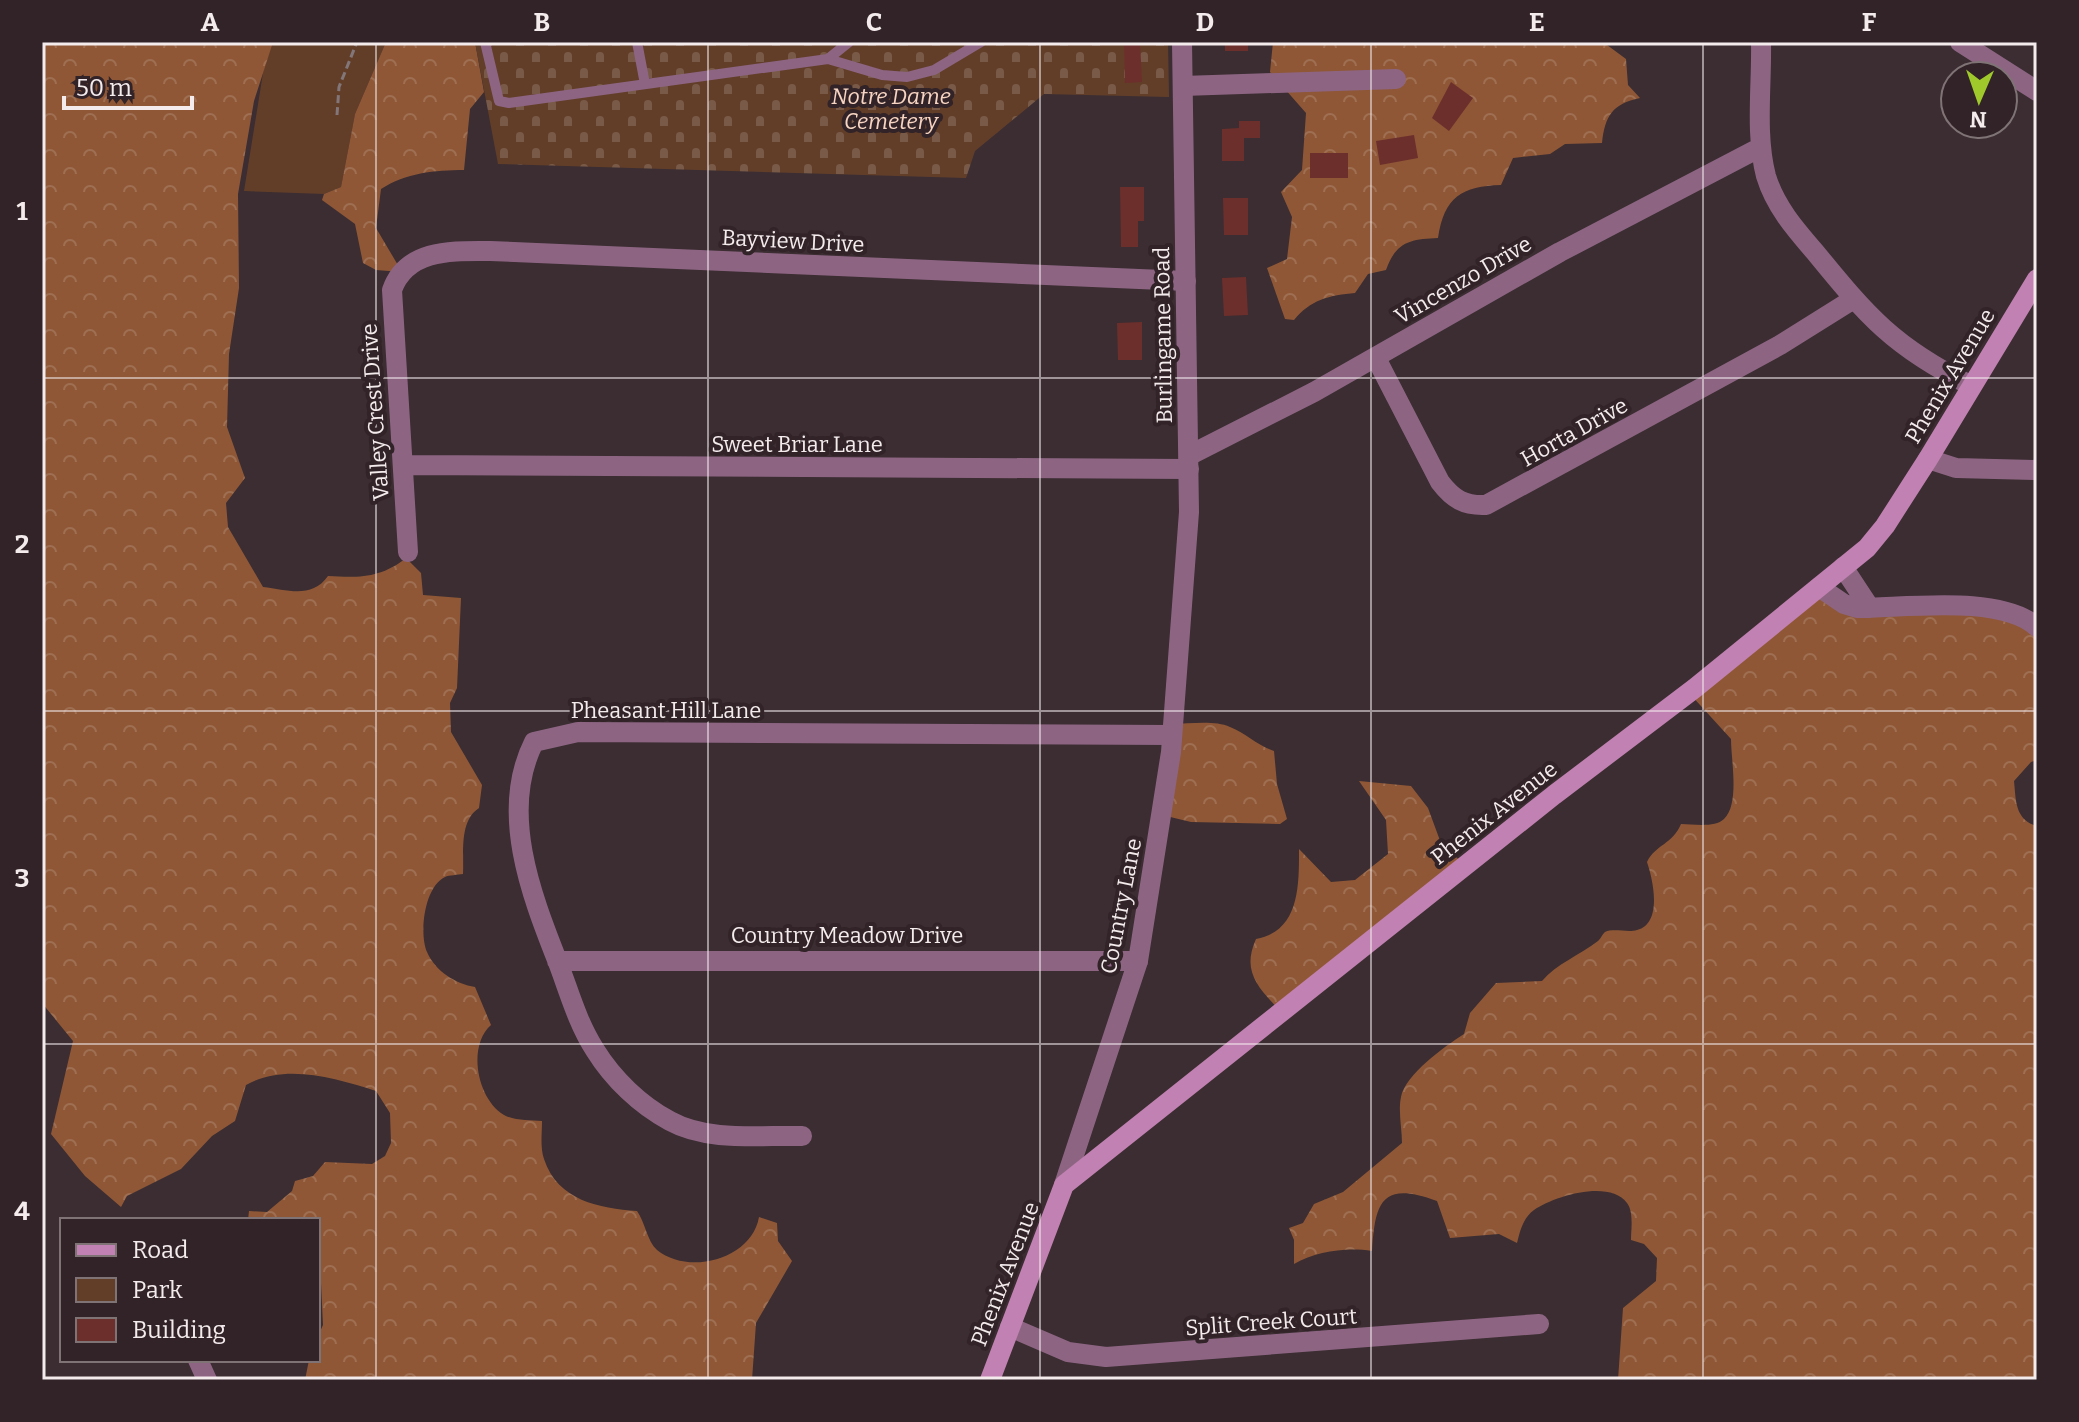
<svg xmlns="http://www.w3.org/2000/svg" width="2079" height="1422" font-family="Bitter,serif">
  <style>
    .green { fill: #623e29 }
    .forest { fill: url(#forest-crowns) }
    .cemetery { fill: url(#cemetery-stones) }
    .building { fill: #6d2f2c }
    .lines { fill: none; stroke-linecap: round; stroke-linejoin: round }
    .path { stroke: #827679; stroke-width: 3; stroke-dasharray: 8 4; stroke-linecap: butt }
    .service { stroke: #8d6583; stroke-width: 10 }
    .minor { stroke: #8d6583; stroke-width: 20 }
    .tertiary { stroke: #8d6583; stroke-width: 20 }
    .secondary { stroke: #c181b2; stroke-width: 20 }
    .grid { fill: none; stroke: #f4ebed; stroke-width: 2; stroke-opacity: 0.55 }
    .labels { text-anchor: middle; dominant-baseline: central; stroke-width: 8; stroke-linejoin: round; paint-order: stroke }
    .park-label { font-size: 22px; font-style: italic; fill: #f8d5c2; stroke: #312327 }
    .street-label { font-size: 22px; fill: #f4ebed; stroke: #312327 }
    .neatline { fill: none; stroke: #f4ebed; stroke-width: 3 }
    .grid-label { font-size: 26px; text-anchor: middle; font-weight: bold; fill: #f4ebed }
  </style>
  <defs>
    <pattern id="forest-crowns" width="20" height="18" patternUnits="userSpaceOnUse" patternTransform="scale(2)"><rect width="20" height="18" fill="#8f5736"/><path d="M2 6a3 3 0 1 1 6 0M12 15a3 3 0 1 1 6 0" fill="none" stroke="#9f6f53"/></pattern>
    <pattern id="cemetery-stones" width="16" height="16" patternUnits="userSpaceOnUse" patternTransform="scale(2)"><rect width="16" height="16" fill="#623e29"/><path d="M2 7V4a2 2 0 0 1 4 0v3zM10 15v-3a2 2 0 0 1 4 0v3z" fill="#795a48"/></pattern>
  </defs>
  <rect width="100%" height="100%" fill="#3b2d31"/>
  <path class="green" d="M268,42H386L355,114L341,187L324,194L244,191Z"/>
  <path class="forest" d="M42,42H273L254,101L238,194L239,288L229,354L227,427L245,478L226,503L228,527L263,587C288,590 312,599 328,576C359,578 381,578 406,558L421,573L423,595L461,598L457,688L450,703L451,732L482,785L479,808C459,821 464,852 463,874C458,875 449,875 445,877C424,887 419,934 427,952C435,971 456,984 475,987L491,1025C467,1046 477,1099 504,1115C515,1121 530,1120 542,1121C542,1132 540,1148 544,1159C558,1201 599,1208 637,1211C645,1222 647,1241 657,1250C689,1276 752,1259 759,1217L777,1223L778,1241L792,1261L756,1323L752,1380H305L309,1360H318V1336L323,1325L318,1220H248L249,1211L267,1212L292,1191L295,1181L313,1176L325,1162L372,1164L385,1156L391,1143L390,1113L376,1091C335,1078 285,1063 246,1085L235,1121L212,1136L181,1169L127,1196L121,1207L85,1176L51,1134L73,1041L42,1003Z
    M386,42H475L484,92L470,109L464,170C434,170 406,173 381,189L376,228L402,272L376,270L363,263L355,224L322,200L324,194L341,187L355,114Z
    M1273,42H1603L1626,59L1628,85L1640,98C1612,104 1605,116 1602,143L1565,144L1550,154L1513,158L1501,185C1462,186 1444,197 1438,238C1410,239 1396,242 1386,270L1368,274L1355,293C1330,295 1310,300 1294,320L1285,319L1267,268L1287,259L1292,217L1281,192L1302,170L1306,113L1270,72Z
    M1815,590L1845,606L1973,603L2037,625V760L2031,762L2014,781C2016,801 2015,820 2037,826V1380H1618L1623,1308L1656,1281L1657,1258L1644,1244L1631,1240C1631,1230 1634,1212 1627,1203C1610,1179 1554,1196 1534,1210C1523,1218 1520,1231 1517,1243L1499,1234L1450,1238L1437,1201C1381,1180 1375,1203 1372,1251C1347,1247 1317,1251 1294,1264V1240L1289,1228L1303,1223L1314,1204L1343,1192L1402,1143C1402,1129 1398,1111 1401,1097C1405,1075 1445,1046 1464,1034L1470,1013L1496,983L1542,981C1556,964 1580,955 1598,941C1599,941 1604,932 1605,932C1614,928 1628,933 1637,930C1663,923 1653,880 1647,862C1656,844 1672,845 1681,824C1693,824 1715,828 1724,819C1740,804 1731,760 1731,739L1690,694Z
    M1172,724C1190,724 1214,720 1230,727C1246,733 1256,745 1274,751L1277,784L1287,819L1280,824L1191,822L1162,815Z
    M1359,781L1411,786L1428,808L1442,846L1467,866L1281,1012C1259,988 1241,972 1256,939C1300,931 1299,885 1299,849L1331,882L1355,880L1388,854L1386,820Z"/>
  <path class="cemetery" d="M475,42H1168L1169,97L1044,94L975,151L966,178L498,164Z"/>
  <path class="building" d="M1124,42H1140L1142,82L1125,83Z
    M1225,42H1248V51H1225Z
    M1451,82L1473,98L1449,131L1432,118Z
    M1239,121H1260V138H1244V161H1222V129L1239,128Z
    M1414,135L1418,158L1380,165L1376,141Z
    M1310,153H1348V178H1310Z
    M1120,187H1144V221H1138V247H1121Z
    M1223,198H1248V235H1224Z
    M1246,277L1248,315L1224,316L1222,278Z
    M1142,322V360H1118L1117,323Z"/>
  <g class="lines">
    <path class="path" d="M337,115L339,87L357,42"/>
    <path class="service" d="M485,42L499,101L509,103L828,59L882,75L907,77L934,70L981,42
      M637,42L645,84
      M828,59L849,42"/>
    <path class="minor" d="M1761,42C1762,85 1755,134 1766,176C1775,206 1795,229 1815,252C1868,317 1894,347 1970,385
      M1960,42L2037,91
      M1183,86L1396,79
      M1376,358L1440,482C1453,499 1464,506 1486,505L1780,345L1852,300
      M1190,455L1314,392L1560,252L1761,147
      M1928,459L1956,468L2037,470
      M404,465L1189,469
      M408,552L392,290C407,248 454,251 490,251L1186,281
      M1843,567L1870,608
      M1819,587L1844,604L1857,608C1905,608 2000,594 2037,627
      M557,961H1138
      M802,1136C760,1135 708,1142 670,1121C640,1105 613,1079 595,1050C577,1022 569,991 557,960C531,894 499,811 534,742L578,732L1172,735
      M1010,1327L1068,1352L1106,1357L1539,1324
      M198,1360L207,1380"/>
    <path class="tertiary" d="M1064,1185L1138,961L1171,752L1189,512L1182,42"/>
    <path class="secondary" d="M990,1380L1064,1185L1554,795L1695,688L1867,548L1885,526L1928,459L2037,279"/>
  </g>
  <path class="grid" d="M376,42V1380M708,42V1380M1040,42V1380M1371,42V1380M1703,42V1380M42,378H2037M42,711H2037M42,1044H2037"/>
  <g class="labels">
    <g class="park-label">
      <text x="891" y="96">Notre Dame<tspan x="891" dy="25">Cemetery</tspan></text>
    </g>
    <g class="street-label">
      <text transform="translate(793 241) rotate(3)">Bayview Drive</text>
      <text transform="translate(1463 280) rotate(-30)">Vincenzo Drive</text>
      <text transform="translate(1163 335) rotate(-91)">Burlingame Road</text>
      <text transform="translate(1950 376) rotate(-59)">Phenix Avenue</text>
      <text transform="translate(375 412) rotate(-94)">Valley Crest Drive</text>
      <text transform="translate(1574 432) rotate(-29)">Horta Drive</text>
      <text x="797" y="444">Sweet Briar Lane</text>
      <text x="666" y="710">Pheasant Hill Lane</text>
      <text transform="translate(1494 813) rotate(-38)">Phenix Avenue</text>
      <text transform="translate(1121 906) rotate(-79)">Country Lane</text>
      <text x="847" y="935">Country Meadow Drive</text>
      <text transform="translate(1005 1274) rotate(-69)">Phenix Avenue</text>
      <text transform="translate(1271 1322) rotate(-4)">Split Creek Court</text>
    </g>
  </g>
  <rect width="2079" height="1422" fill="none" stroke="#312327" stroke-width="88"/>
  <rect x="60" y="1218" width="260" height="144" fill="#312327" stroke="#7f7376" stroke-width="2"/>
  <rect x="76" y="1244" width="40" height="12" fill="#c181b2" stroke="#7f7376" stroke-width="2"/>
  <text x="132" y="1258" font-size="24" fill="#f4ebed">Road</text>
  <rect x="76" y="1278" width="40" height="24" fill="#623e29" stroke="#7f7376" stroke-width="2"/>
  <text x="132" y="1298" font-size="24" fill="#f4ebed">Park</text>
  <rect x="76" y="1318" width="40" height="24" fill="#6d2f2c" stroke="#7f7376" stroke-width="2"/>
  <text x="132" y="1338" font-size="24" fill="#f4ebed">Building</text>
  <g transform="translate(1979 100) rotate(182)"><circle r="38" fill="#312327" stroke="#7f7376" stroke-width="2"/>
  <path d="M0-6L14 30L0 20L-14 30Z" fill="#a0ca2c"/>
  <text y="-12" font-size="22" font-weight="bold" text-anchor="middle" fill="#f4ebed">N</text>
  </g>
  <path d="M64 96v12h128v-12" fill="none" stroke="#f4ebed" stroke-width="4"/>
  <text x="76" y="96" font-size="24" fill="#f4ebed" stroke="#312327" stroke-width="6" paint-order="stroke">50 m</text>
  <rect x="44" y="44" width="1991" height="1334" class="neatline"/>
  <g class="grid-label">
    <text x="210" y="31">A</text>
    <text x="542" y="31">B</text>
    <text x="874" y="31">C</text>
    <text x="1205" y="31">D</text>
    <text x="1537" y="31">E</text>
    <text x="1869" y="31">F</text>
    <text x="22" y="220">1</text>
    <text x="22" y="553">2</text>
    <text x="22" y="887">3</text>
    <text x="22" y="1220">4</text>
  </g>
</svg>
